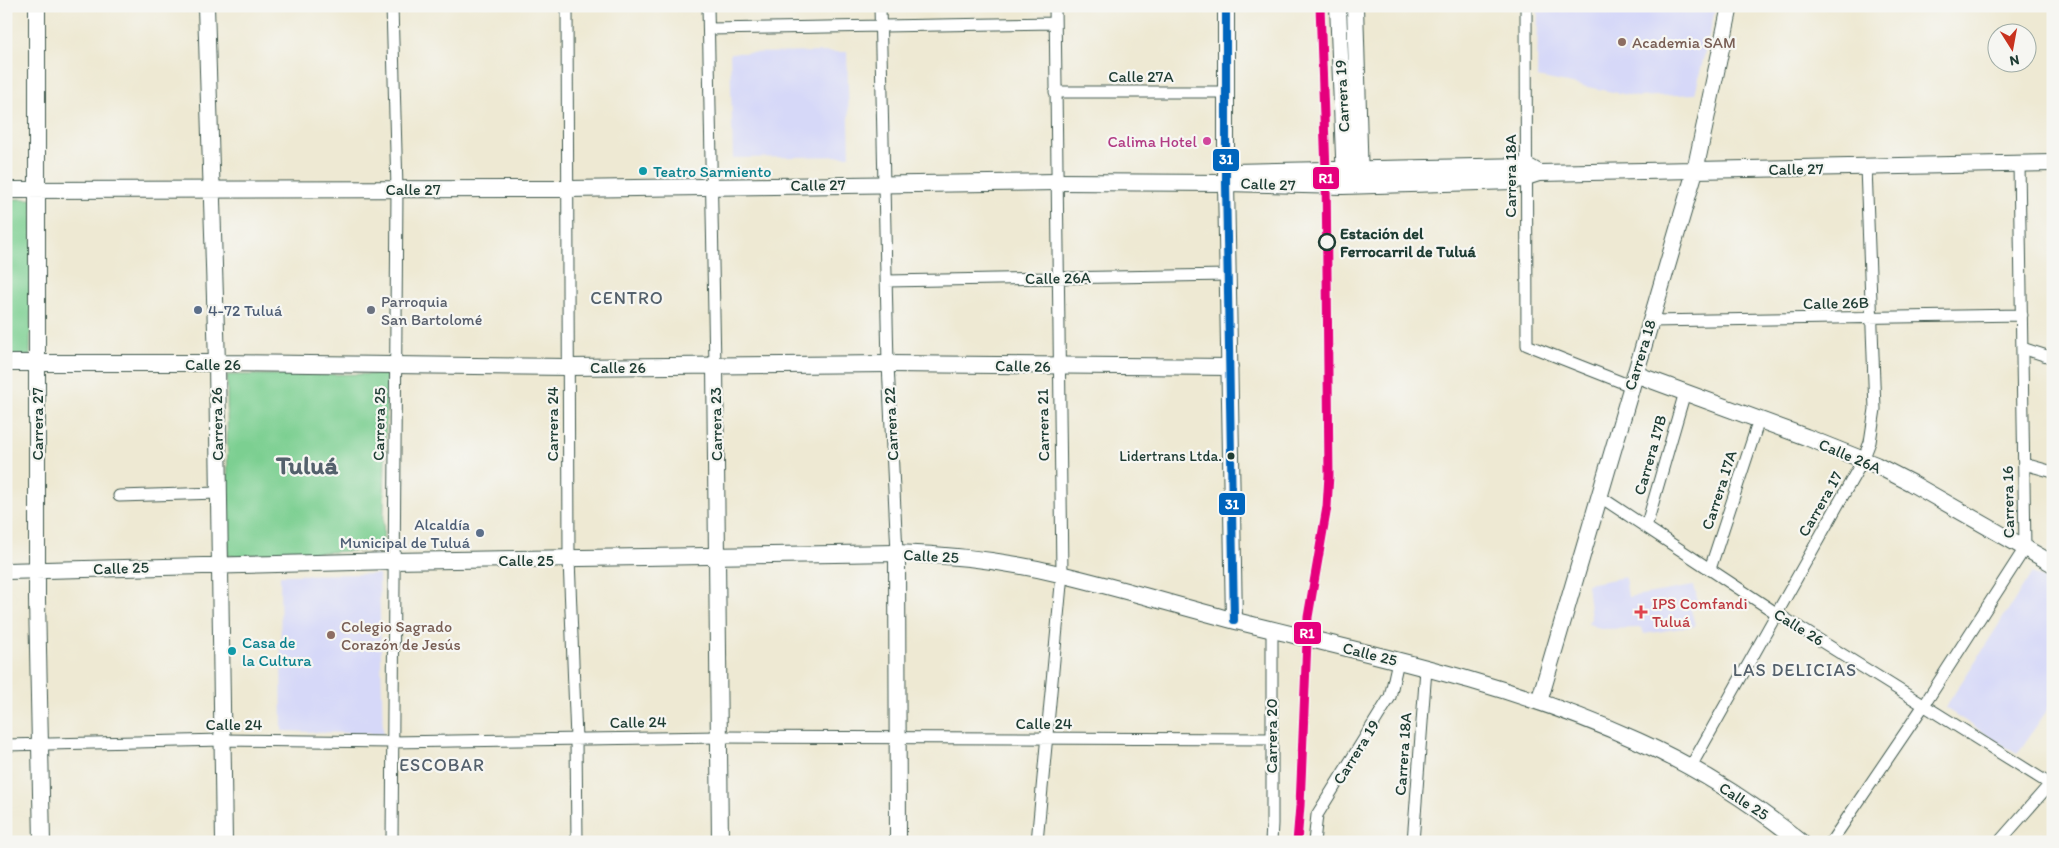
<svg xmlns="http://www.w3.org/2000/svg" width="2059" height="848" font-family="Itim,sans-serif">
  <style>
    .built { fill: #d6d8f8 }
    .green { fill: #7bcf91; stroke: #4d8662 }
    .lines { fill: none; stroke-linecap: round; stroke-linejoin: round }
    .street-casing { stroke: #3e574c; stroke-width: 13 }
    .secondary-casing { stroke: #3e574c; stroke-width: 18 }
    .street { stroke: #fff; stroke-width: 11 }
    .secondary { stroke: #fff; stroke-width: 16 }
    .bus-1-casing { stroke: #f6f6f2; stroke-width: 11 }
    .bus-1 { stroke: #0065bd; stroke-width: 8 }
    .rail-1-casing { stroke: #f6f6f2; stroke-width: 12 }
    .rail-1 { stroke: #e5007d; stroke-width: 9 }
    .education-dot { fill: #8d6e63; stroke: #f6f6f2; stroke-width: 2 }
    .hotel-dot { fill: #d1479c; stroke: #f6f6f2; stroke-width: 2 }
    .culture-dot { fill: #0f9aa8; stroke: #f6f6f2; stroke-width: 2 }
    .stop-dot { fill: #f6f6f2; stroke: #1f3d34; stroke-width: 2.5 }
    .service-dot { fill: #5c6f8a; stroke: #f6f6f2; stroke-width: 2 }
    .worship-dot { fill: #6b7280; stroke: #f6f6f2; stroke-width: 2 }
    .bus-dot { fill: #1f3d34; stroke: #f6f6f2; stroke-width: 2 }
    .health-dot { fill: #e0444e; stroke: #f6f6f2; stroke-width: 2 }
    .labels { text-anchor: middle; dominant-baseline: central; stroke-width: 4.5; stroke-linejoin: round; paint-order: stroke }
    .bus-label { font-size: 15px; fill: #1f3d34; stroke: #f6f6f2; text-anchor: end }
    .education-label { font-size: 16px; fill: #785e54; stroke: #f6f6f2; text-anchor: start }
    .street-label { font-size: 16px; fill: #1f3d34; stroke: #f6f6f2 }
    .hotel-label { font-size: 16px; fill: #b23c85; stroke: #f6f6f2; text-anchor: end }
    .culture-label { font-size: 16px; fill: #0d838f; stroke: #f6f6f2; text-anchor: start }
    .stop-label { font-size: 16px; font-weight: bold; fill: #1f3d34; stroke: #f6f6f2; text-anchor: start }
    .worship-label { font-size: 16px; fill: #5b616d; stroke: #f6f6f2; text-anchor: start }
    .service-label { font-size: 16px; fill: #4e5e75; stroke: #f6f6f2; text-anchor: start }
    .health-label { font-size: 16px; fill: #be3a42; stroke: #f6f6f2; text-anchor: start }
    .neighbourhood-label { font-size: 18px; letter-spacing: 1px; fill: #54616c; stroke: #f6f6f2 }
    .town-label { font-size: 26px; font-weight: bold; fill: #54616c; stroke: #f6f6f2 }
    .line-badge { stroke: #f6f6f2; stroke-width: 2 }
    .badge-label { font-size: 14px; text-anchor: middle; font-weight: bold; fill: #fff }
  </style>
  <rect width="100%" height="100%" fill="#f6f6f2"/>
  <filter id="ink" filterUnits="userSpaceOnUse"><feTurbulence type="fractalNoise" baseFrequency=".02" numOctaves="2"/><feDisplacementMap in="SourceGraphic" scale="10" xChannelSelector="R" yChannelSelector="G"/><feConvolveMatrix kernelMatrix="1 2 1 2 8 2 1 2 1" color-interpolation-filters="sRGB"/></filter>
  <filter id="wash" filterUnits="userSpaceOnUse"><feTurbulence type="fractalNoise" baseFrequency=".0096" numOctaves="4" result="noise"/><feDisplacementMap in="SourceGraphic" scale="20" xChannelSelector="R" yChannelSelector="G"/><feGaussianBlur stdDeviation="1.12" result="paint"/><feColorMatrix in="noise" values="0 0 0 0 0 0 0 0 0 0 0 0 0 0 0 0 0 1.4 0 .05"/><feComposite in="paint" operator="in"/></filter>
  <g filter="url(#wash)">
    <rect width="100%" height="100%" fill="#eee9d3"/>
    <path class="built" d="M1538,6H1716L1695,94L1638,97L1537,77Z
      M847,52L850,156L733,158L730,53Z
      M2032,573L2053,585V702L2017,754L1945,708Z
      M379,574L383,734L282,731L280,575Z
      M1625,577L1628,597L1694,586L1698,602L1690,605L1695,626L1644,634L1642,628L1600,629L1587,623L1591,619L1587,584Z"/>
    <path class="green" d="M6,199H33L30,356H6Z
      M387,374L383,550L228,556L227,375Z"/>
  </g>
  <g filter="url(#ink)">
    <g class="lines">
      <g class="street-casing">
        <path id="street" d="M567,6L569,559L576,739L577,842
          M708,6L715,366
          M880,6L888,364L897,553
          M1526,6L1527,345L1631,386
          M709,29L1055,23
          M1055,92H1227
          M887,281L1228,275
          M1651,321L2022,315
          M2022,348L2053,358
          M2024,464L2053,472
          M119,496L218,493
          M1599,496L1776,613L2053,786
          M1646,527L1685,392
          M1710,569L1759,420
          M6,745L223,740L392,742L720,737L1271,739
          M1690,768L1863,460L1870,442L1875,409L1866,167
          M392,842L397,189L392,6
          M1037,842L1062,574L1055,6
          M1271,842L1272,824V629
          M1314,842L1317,815L1390,697L1398,661
          M1413,842L1426,669
          M1831,842L1924,705L2025,548L2019,164
          M1999,842L2050,784"/>
      </g>
      <g class="secondary-casing">
        <path id="secondary" d="M37,6V600L42,842
          M206,6L217,363L224,842
          M1226,6V183L1234,620
          M1338,6L1345,181
          M1355,6L1360,181
          M1233,172L1527,166L1539,173
          M6,190L568,189L1057,182L1226,183L1342,186L1514,181L1539,173L2053,163
          M6,363H217L568,367L888,364L1230,367
          M715,366L720,842
          M1635,374L1806,437L1876,465L1911,483L2053,564
          M897,553L898,842
          M6,571L393,561L897,553C953,555 1009,561 1064,575C1122,589 1179,606 1236,621C1370,654 1511,683 1638,741C1696,767 1751,802 1801,842
          M1539,702L1695,171L1730,6"/>
      </g>
      <use href="#street" class="street"/>
      <use href="#secondary" class="secondary"/>
      <g class="bus-1-casing">
        <path id="bus-1" d="M1226,6V183L1234,620"/>
      </g>
      <use href="#bus-1" class="bus-1"/>
      <g class="rail-1-casing">
        <path id="rail-1" d="M1297,842L1300,806L1308,617L1327,507L1329,475L1326,172L1320,6"/>
      </g>
      <use href="#rail-1" class="rail-1"/>
    </g>
  </g>
  <g class="education-dot">
    <circle cx="1622" cy="42" r="5"/>
    <circle cx="331" cy="635" r="5"/>
  </g>
  <circle class="hotel-dot" cx="1207" cy="141" r="5"/>
  <g class="culture-dot">
    <circle cx="643" cy="171" r="5"/>
    <circle cx="232" cy="651" r="5"/>
  </g>
  <circle class="stop-dot" cx="1327" cy="242" r="8"/>
  <g class="service-dot">
    <circle cx="198" cy="310" r="5"/>
    <circle cx="480" cy="533" r="5"/>
  </g>
  <circle class="worship-dot" cx="371" cy="310" r="5"/>
  <circle class="bus-dot" cx="1231" cy="456" r="4.5"/>
  <path class="health-dot" d="M1638.5 604.5h5v5h5v5h-5v5h-5v-5h-5v-5h5z"/>
  <g class="labels">
    <g class="bus-label">
      <text x="1222" y="456">Lidertrans Ltda.</text>
    </g>
    <g class="education-label">
      <text x="1632" y="42">Academia SAM</text>
      <text x="341" y="626">Colegio Sagrado<tspan x="341" dy="18">Corazón de Jesús</tspan></text>
    </g>
    <g class="street-label">
      <text x="1141" y="76">Calle 27A</text>
      <text transform="translate(1342 96) rotate(-93)">Carrera 19</text>
      <text transform="translate(1796 169) rotate(-1)">Calle 27</text>
      <text transform="translate(1510 176) rotate(-90)">Carrera 18A</text>
      <text transform="translate(1268 184) rotate(2)">Calle 27</text>
      <text transform="translate(818 185) rotate(-1)">Calle 27</text>
      <text x="413" y="189">Calle 27</text>
      <text transform="translate(1058 278) rotate(-1)">Calle 26A</text>
      <text transform="translate(1836 303) rotate(-1)">Calle 26B</text>
      <text transform="translate(1640 355) rotate(-73)">Carrera 18</text>
      <text x="213" y="364">Calle 26</text>
      <text transform="translate(1023 366) rotate(1)">Calle 26</text>
      <text x="618" y="367">Calle 26</text>
      <text transform="translate(37 424) rotate(-90)">Carrera 27</text>
      <text transform="translate(217 424) rotate(-91)">Carrera 26</text>
      <text transform="translate(379 424) rotate(-89)">Carrera 25</text>
      <text transform="translate(552 424) rotate(-90)">Carrera 24</text>
      <text transform="translate(716 424) rotate(-91)">Carrera 23</text>
      <text transform="translate(891 424) rotate(-93)">Carrera 22</text>
      <text transform="translate(1043 425) rotate(-91)">Carrera 21</text>
      <text transform="translate(1650 455) rotate(-74)">Carrera 17B</text>
      <text transform="translate(1850 456) rotate(23)">Calle 26A</text>
      <text transform="translate(1719 490) rotate(-72)">Carrera 17A</text>
      <text transform="translate(2008 502) rotate(-91)">Carrera 16</text>
      <text transform="translate(1820 504) rotate(-60)">Carrera 17</text>
      <text transform="translate(931 556) rotate(3)">Calle 25</text>
      <text x="526" y="560">Calle 25</text>
      <text transform="translate(121 568) rotate(-2)">Calle 25</text>
      <text transform="translate(1799 627) rotate(32)">Calle 26</text>
      <text transform="translate(1370 654) rotate(14)">Calle 25</text>
      <text transform="translate(638 722) rotate(-1)">Calle 24</text>
      <text x="1044" y="723">Calle 24</text>
      <text x="234" y="724">Calle 24</text>
      <text transform="translate(1271 736) rotate(-90)">Carrera 20</text>
      <text transform="translate(1356 752) rotate(-58)">Carrera 19</text>
      <text transform="translate(1403 754) rotate(-86)">Carrera 18A</text>
      <text transform="translate(1744 801) rotate(33)">Calle 25</text>
    </g>
    <g class="hotel-label">
      <text x="1197" y="141">Calima Hotel</text>
    </g>
    <g class="culture-label">
      <text x="653" y="171">Teatro Sarmiento</text>
      <text x="242" y="642">Casa de<tspan x="242" dy="18">la Cultura</tspan></text>
    </g>
    <g class="stop-label">
      <text x="1340" y="233">Estación del<tspan x="1340" dy="18">Ferrocarril de Tuluá</tspan></text>
    </g>
    <g class="worship-label">
      <text x="381" y="301">Parroquia<tspan x="381" dy="18">San Bartolomé</tspan></text>
    </g>
    <g class="service-label">
      <text x="208" y="310">4-72 Tuluá</text>
      <text x="470" y="524" text-anchor="end">Alcaldía<tspan x="470" dy="18">Municipal de Tuluá</tspan></text>
    </g>
    <g class="health-label">
      <text x="1652" y="603">IPS Comfandi<tspan x="1652" dy="18">Tuluá</tspan></text>
    </g>
    <g class="neighbourhood-label">
      <text x="627" y="298">CENTRO</text>
      <text x="1795" y="670">LAS DELICIAS</text>
      <text x="442" y="765">ESCOBAR</text>
    </g>
    <g class="town-label">
      <text x="307" y="465">Tuluá</text>
    </g>
  </g>
  <g class="line-badge">
    <rect x="1212" y="148" width="28" height="24" rx="5" fill="#0065bd"/>
    <rect x="1312" y="166" width="28" height="24" rx="5" fill="#e5007d"/>
    <rect x="1218" y="492" width="28" height="24" rx="5" fill="#0065bd"/>
    <rect x="1293" y="621" width="29" height="24" rx="5" fill="#e5007d"/>
  </g>
  <g class="badge-label">
    <text x="1226" y="164">31</text>
    <text x="1326" y="183">R1</text>
    <text x="1232" y="509">31</text>
    <text x="1307" y="638">R1</text>
  </g>
  <rect width="2059" height="848" fill="none" stroke="#f6f6f2" stroke-width="25"/>
  <g transform="translate(2012 48) rotate(169)"><circle r="24" fill="#f6f6f2" stroke="#a0aca6"/>
  <path d="M0-4L9 19L0 12L-9 19Z" fill="#c8321e"/>
  <text y="-8" font-size="14" font-weight="bold" text-anchor="middle" fill="#1f3d34">N</text>
  </g>
</svg>
